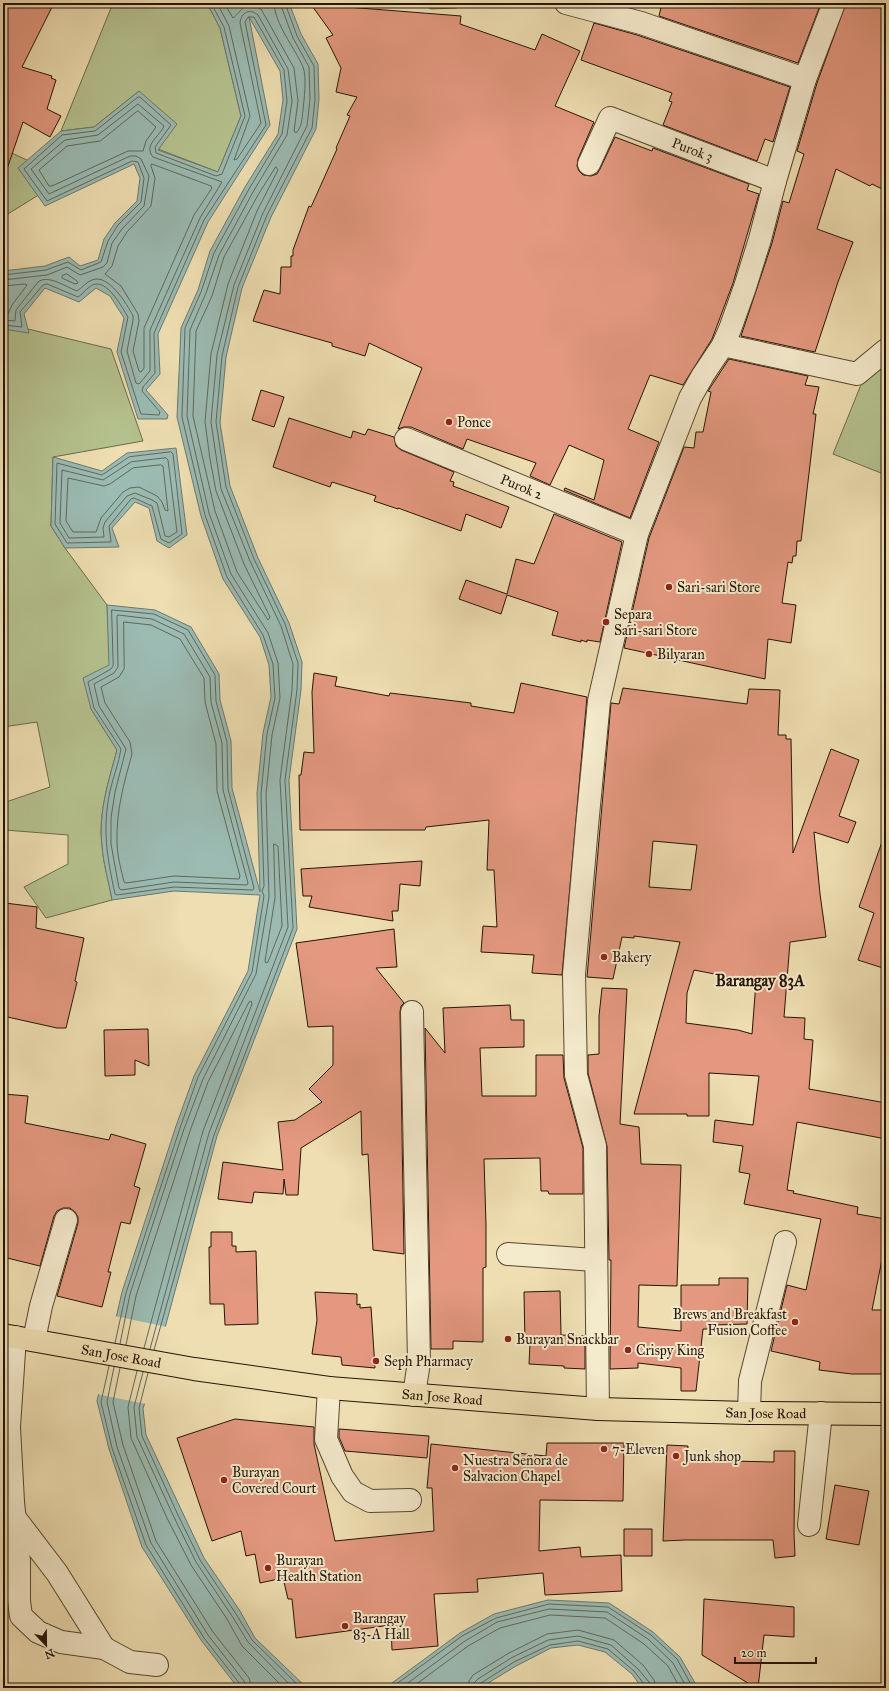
<svg xmlns="http://www.w3.org/2000/svg" width="889" height="1691" font-family="'IM FELL Great Primer',serif">
  <style>
    .green { fill: #b5c28f; stroke: #6d6b4a }
    .water { fill: #9bbbb3; stroke: #6c786e }
    .pier { fill: #eedeb1 }
    .lines { fill: none; stroke-linecap: round; stroke-linejoin: round }
    .shore { stroke: #60685c; stroke-width: 1 }
    .building { fill: #e3987f; stroke: #251406; fill-rule: evenodd }
    .minor-casing { stroke: #574631; stroke-width: 24 }
    .major-casing { stroke: #251406; stroke-width: 24 }
    .minor { stroke: #f4eacc; stroke-width: 22 }
    .major { stroke: #eedeb1; stroke-width: 22 }
    .poi-dot { fill: #8f2418; stroke: #f4eacc; stroke-width: 1.5 }
    .labels { text-anchor: middle; dominant-baseline: central; stroke-width: 4; stroke-linejoin: round; paint-order: stroke }
    .street-label { font-size: 14px; fill: #251406; stroke: #f4eacc }
    .poi-label { font-size: 14px; fill: #251406; stroke: #f4eacc; text-anchor: start }
    .quarter-label { font-size: 16px; font-weight: bold; fill: #251406; stroke: #f4eacc }
  </style>
  <rect width="100%" height="100%" fill="#eedeb1"/>
  <filter id="stains"><feTurbulence type="fractalNoise" baseFrequency=".005" numOctaves="4"/><feColorMatrix values="0 0 0 0 .2 0 0 0 0 .09 0 0 0 0 .02 0 0 0 .5 -.17"/></filter>
  <radialGradient id="worn" r=".72"><stop offset=".6" stop-color="#630" stop-opacity="0"/><stop offset="1" stop-color="#630" stop-opacity=".3"/></radialGradient>
  <path class="green" d="M113,3H207L220,28L241,116L218,172L158,149L139,91L94,127L61,131Z
    M420,3H476L456,8L431,9Z
    M3,149L66,178L3,217Z
    M3,323L111,349L143,441L53,457L51,526L65,548L107,605L110,665L91,709L117,750C109,780 98,813 102,845C103,863 109,882 112,900L46,918L24,887L68,864V835L5,830L3,826V803L50,787L37,722L3,727Z
    M871,360L886,366V475L833,454Z"/>
  <path class="water" d="M207,3H289L301,34L318,64L319,99L316,129L271,217L242,288L226,357L220,423L230,486L258,558L289,623L302,662L301,690L289,780L297,929L217,1136L143,1409L146,1435L204,1558L240,1611L255,1638L307,1688H238L201,1640L142,1547L109,1449L97,1401L122,1292L176,1126L194,1076L248,971L260,895L174,891L112,900C109,882 103,863 102,845C98,813 109,780 117,750L91,709L83,678L109,665L107,605L155,610L191,627L219,674L220,700L231,741L232,788L260,892L257,793L263,733L271,697L269,665L260,637L223,579L201,516L177,417L181,328L198,290L210,251L245,187L278,134L283,100L280,71L249,17L270,125L208,222L158,334L160,374L146,390L168,415L167,419H138L117,352L124,318L110,296L96,288L79,302L45,288L24,314L29,333L3,329V271L45,266L69,257L80,266L98,260L104,239L115,223L137,201L140,178L134,164L45,206L18,168L61,131L94,127L139,91L177,124L158,150L218,172L241,116L220,28Z
    M176,448L187,535L169,548L157,541L149,508L135,502L112,528L119,547L65,548L51,526L53,457L102,471L127,453Z
    M548,1600L609,1603L653,1632L680,1657L698,1688H642L632,1674L605,1652L578,1645L551,1648L516,1666L480,1688H382L392,1683L460,1633L494,1614Z"/>
  <path class="pier" d="M115,1316L167,1327L146,1404L97,1394Z"/>
  <g class="lines">
    <path class="shore" d="M224,3L233,18C242,11 244,0 261,9L294,68L298,101L294,131L296,133C302,127 302,119 303,110C304,100 307,77 303,67C295,48 275,25 274,3
      M138,111L156,127L146,141L143,151H128L52,186H49L39,170L67,146L100,141Z
      M152,164L211,186L212,188L194,215L144,328V368L141,372L139,371L133,351L139,321L138,314L121,286L105,274L112,266L118,246L127,232L151,206L155,178L151,166Z
      M276,167L278,170L257,211L228,284L211,354L205,422L210,459L216,491L244,564L270,617L268,620L237,572L215,511L193,416L196,331L212,296L224,257L258,195Z
      M67,274L77,281L78,283L75,284L62,278V276Z
      M3,275L46,270L68,262L81,270L101,262L108,241L118,225L141,202L144,178L138,162L132,161L47,201L24,169L62,135L95,131L138,97H140L171,125L155,147L156,153L216,176L222,174L245,116L224,27L211,3
      M3,280L47,275L67,267L80,275L103,267L107,263L112,243L122,229L144,206L149,176L141,159L136,156H130L49,194L31,169L65,140L98,135L138,104L164,126C160,136 143,145 153,157L222,182L200,218L150,330V371L139,384L136,383L127,351L133,320V316C127,304 108,273 92,280C86,282 82,288 77,291C66,287 48,274 38,282L16,310L15,321L3,320
      M3,286L25,284L27,285L12,305L8,314H3
      M3,325L22,327L20,312L43,285L47,284L78,297C83,294 90,284 96,284C109,283 122,307 128,317L121,352L141,414L159,415L160,412L142,391L143,387L155,373L154,333L204,220L266,125L245,22L248,17H254L284,70L287,101L282,134L249,189L214,253L201,292L185,328L182,417L205,515L227,577L263,635L273,664L275,698L267,734L261,794L264,886L262,891L264,896L252,972L198,1077L180,1128L126,1293L115,1343
      M171,452L173,454L182,534L169,543L161,539L152,506L134,498L131,499L109,526L111,542L67,543L55,524L57,463L102,475L129,457Z
      M166,458L168,460L177,532L169,537L165,536L157,503L152,500L135,493L127,496L105,522L103,528L104,537L69,538L60,523L62,470L103,480L131,462Z
      M161,465L163,466L168,511L165,510L162,502L157,496L139,487L130,488L123,492L101,518L96,532H73L66,521L68,478L104,486L110,484L133,468Z
      M112,610L154,614L188,630L215,675L216,701L227,742L228,789L254,888L253,890L174,887L117,895L115,894C107,857 102,829 110,791C113,777 119,763 121,749L94,708L88,682L111,669L113,666Z
      M118,615L152,619L184,634L210,677L211,702L222,743L223,790L248,883L247,885L174,882L121,890L119,888L111,844V818L115,792L126,749L99,706L94,684L114,673L118,667L117,617Z
      M124,622L151,625L180,639L204,678L205,702L216,744L217,791L240,876L239,879L174,876L126,883L124,882C121,869 117,855 117,842C116,811 124,783 132,754L130,742L105,703L101,687L119,677L124,669Z
      M274,844L278,846L282,926L268,962L266,963L265,961L275,898Z
      M120,1344L130,1294L184,1129L203,1079L256,974L269,897L266,794L272,735L280,698L278,663L268,633L231,574L209,513L187,416L190,330L206,293L219,255L253,192L287,135L292,101L288,69L258,15C250,8 241,12 240,23L261,123L237,159L234,160L250,116L229,26L217,3
      M126,1345L136,1296L190,1131L208,1082L249,1002L251,1001L252,1004L203,1131L144,1348
      M150,1349L209,1133L288,927L280,780L292,690L293,664L281,626L250,561L221,489L211,422L217,355L234,285L263,213L307,126L310,99L309,67L293,38L280,3
      M154,1350L214,1135L293,928L285,780L297,690L298,663L285,624L254,559L226,487L216,422L222,356L238,287L267,215L312,128L315,99L314,66L297,36L285,3
      M109,1366L101,1402L112,1448L146,1545L204,1638L240,1684L241,1688
      M114,1367L107,1402L117,1447L151,1543L208,1635L244,1681L246,1688
      M120,1368L113,1402L123,1445L156,1541L213,1632L249,1678L252,1688
      M137,1371L128,1407L131,1438L167,1518L191,1565L227,1619L242,1646L284,1688
      M143,1372L134,1407L137,1437L173,1515L196,1562L232,1616L248,1642L293,1688
      M148,1373L139,1408L142,1436L177,1513L200,1560L236,1614L252,1640L301,1688
      M391,1688L462,1636L496,1618L549,1604L608,1607L651,1635L677,1659L693,1688
      M401,1688L465,1641L497,1622L549,1609L607,1612L648,1639L673,1663L687,1688
      M411,1688L468,1646L500,1628L550,1615L605,1618L644,1644L668,1666L680,1688
      M468,1688L469,1681L473,1675L509,1653L547,1634L578,1630L614,1640L643,1665L654,1680L656,1688
      M474,1688V1683L478,1679L511,1658L548,1640L578,1636L611,1645L638,1669L649,1682L650,1688
      M479,1688L481,1683L514,1662L550,1645L578,1641L608,1649L634,1671L644,1684L645,1688"/>
  </g>
  <path class="building" d="M3,3H54L22,67L52,76L51,78L56,80L47,109L61,116L50,137L23,122L7,169L3,168Z
    M310,3H349L347,7L461,16L460,24L535,50L542,34L580,51L555,106L594,122L578,159L577,166L579,171L583,175L591,176L597,174L600,169L615,137L652,151L653,148L749,184L747,190L759,194L733,283L712,339L683,385L650,375L628,429L659,442L630,518L564,490L565,488L594,500L604,460L569,445L550,485L530,476L536,463L467,439L463,449L411,427H404L398,429L422,368L369,343L365,356L332,346V343L253,321L264,290L280,294L281,267H291V256H293V250L309,206L311,207L337,149L336,148L350,116L347,115L357,97L336,92L341,68L326,38L333,35Z
    M662,3H821L798,63L659,16Z
    M846,3H886V191L872,184L870,186L836,169L817,229L853,242L838,282L815,352L741,336L772,243L783,201L789,203L804,154L797,151L817,83Z
    M594,23L637,35L790,87L773,142L765,139L757,161L663,125L672,102L669,101L672,93L581,60Z
    M729,359L808,376L805,385L819,387L813,414H816L801,541H797L796,556H793L792,563L788,562L782,603L796,605L791,643L768,639L765,679L624,648L649,538L684,447L694,448L696,432H703L711,392L708,391Z
    M261,390L284,397L274,427L252,420Z
    M289,418L351,438L353,431L365,435L368,429L394,437L396,446L401,450L454,472L450,481L454,482L453,486L509,507L501,528L466,514L461,531L398,508V509L374,501L376,496L332,482L330,487L273,467Z
    M554,514L622,542L600,642L587,640V642L581,640V642L552,635L558,612L507,595L501,614L459,599L466,580L507,594L516,559L534,564Z
    M314,673L337,677L335,686L389,696L390,693L471,703V706L514,713L521,683L587,697L562,975L532,973L534,955L481,952L483,926L497,927L494,870H487L489,820L426,827L425,830H300L299,775H301L304,752L314,753L312,692Z
    M623,688L747,704L749,689L780,690L778,735H786V739H791L793,853L831,749L859,760L839,816L856,822L848,843L814,832L820,894L826,937L790,942L784,1017L805,1018L804,1039L813,1040L809,1089L886,1103V1139L797,1122L787,1190L794,1191L793,1193L858,1207L857,1214L886,1219V1239L872,1310H886V1374H852L819,1370L820,1362L771,1351L787,1285L806,1290L821,1219L744,1204L750,1174L739,1172L743,1146L713,1142L715,1120L753,1125L759,1076L709,1073V1116H687V1114H634L680,942L634,936V938L622,937L613,979L587,977L611,703L619,704ZM653,841L697,845L691,890L649,887ZM694,970L756,982L752,1034L738,1030L686,1023L687,993Z
    M883,839L886,840V969L858,960L874,913L859,907Z
    M422,861L420,886L400,884L398,911H392L393,921L309,907L312,896H303L301,869Z
    M5,903L37,907L36,928L84,938L75,981L77,982L66,1028H57L3,1016V975L6,928H3V922Z
    M394,929L397,967L376,968L404,1003L401,1006L400,1012L404,1254L373,1250L368,1154L362,1155L361,1111L301,1148L298,1195H286L284,1179L283,1194L254,1192L252,1203L218,1199L223,1162L283,1170L278,1122L295,1120L322,1102L309,1089L333,1065V1026L308,1027L296,943Z
    M602,988L627,989L620,1124L639,1127L641,1164L681,1165L677,1286L639,1285L638,1327L681,1331V1285H719V1278H748L747,1324L712,1325V1329H703L696,1391H681V1368L638,1363V1368L610,1369L611,1260H609L607,1146L588,1073V1055L599,1054V1016Z
    M510,1005L511,1020H524V1047L480,1048L482,1096H536V1055H563L564,1078L583,1148V1194H549L548,1191H541L540,1158L484,1159L486,1225V1267L483,1268V1342L453,1341V1349H431L425,1028L445,1053L443,1008Z
    M148,1029L149,1066L135,1060V1075L105,1076L104,1030Z
    M3,1094L28,1096L25,1123L109,1140L111,1134L146,1144L134,1186L140,1188L130,1224L121,1222L108,1272H111L102,1307L57,1296L78,1223V1217L75,1212L70,1208H63L57,1211L54,1216L40,1266L3,1257Z
    M211,1232H232V1246H236V1252L256,1251L258,1324L225,1325L224,1304H210L209,1247H211Z
    M560,1291L561,1335L585,1336V1369L564,1368V1366L529,1364L530,1344H525L524,1292Z
    M315,1292L357,1294V1305L360,1304V1308L371,1307L375,1368L342,1365L341,1357L312,1354L317,1320Z
    M235,1419L314,1427V1444L335,1541L434,1531L432,1488H427L431,1444L546,1456L547,1443H624L623,1501L540,1500L539,1551L580,1547L581,1557L621,1555L622,1591L545,1595L543,1573L477,1579L478,1592L434,1594L438,1646L392,1650L391,1625L296,1638L292,1599H288L283,1578L260,1583L255,1554L246,1556L241,1531L212,1541L177,1438Z
    M339,1429L429,1436L427,1458L345,1451L339,1437Z
    M667,1445L688,1446L687,1460L774,1462V1451H795L794,1534L795,1556L775,1558L773,1540H685L663,1541Z
    M835,1485L869,1491L859,1545L826,1539Z
    M624,1529H652V1556H624Z
    M704,1599L794,1607V1637L764,1635L758,1688H756L702,1655Z"/>
  <g class="lines">
    <g class="minor-casing">
      <g id="minor">
        <path d="M566,3L641,23L805,79"/>
        <path id="s1" d="M589,164L610,118L775,181"/>
        <path d="M723,345L857,374L886,350"/>
        <path id="s2" d="M406,439L637,534"/>
        <path d="M412,1012L419,1362L414,1395"/>
        <path d="M508,1254L595,1260"/>
        <path d="M15,1337L9,1427L13,1502L19,1561V1601L21,1616L38,1632L61,1642L104,1648L130,1662L157,1665"/>
        <path d="M34,1340L41,1306L66,1220"/>
        <path d="M329,1388L326,1439L342,1476L353,1492L370,1501L410,1500"/>
        <path d="M598,1409L595,1146L576,1075L574,974L587,826L599,701L637,534L690,398L703,375L723,345L730,329L745,287L760,239L775,181L805,79L834,3"/>
        <path d="M749,1413L750,1381L785,1242"/>
        <path d="M15,1518L57,1573L104,1648"/>
        <path d="M809,1525L821,1413"/>
      </g>
    </g>
    <g class="major-casing">
      <g id="major">
        <path id="s3" d="M3,1335L194,1369L329,1388L598,1409L749,1413L886,1414"/>
      </g>
    </g>
    <use href="#minor" class="minor"/>
    <use href="#major" class="major"/>
  </g>
  <g class="poi-dot">
    <circle cx="449" cy="422" r="4"/>
    <circle cx="669" cy="587" r="4"/>
    <circle cx="606" cy="622" r="4"/>
    <circle cx="649" cy="654" r="4"/>
    <circle cx="604" cy="957" r="4"/>
    <circle cx="795" cy="1322" r="4"/>
    <circle cx="508" cy="1339" r="4"/>
    <circle cx="628" cy="1350" r="4"/>
    <circle cx="376" cy="1361" r="4"/>
    <circle cx="604" cy="1449" r="4"/>
    <circle cx="676" cy="1456" r="4"/>
    <circle cx="455" cy="1468" r="4"/>
    <circle cx="224" cy="1480" r="4"/>
    <circle cx="268" cy="1568" r="4"/>
    <circle cx="345" cy="1626" r="4"/>
  </g>
  <g class="labels">
    <g class="street-label">
      <text stroke="none"><textPath href="#s1" startOffset="139">Purok 3</textPath></text>
      <text stroke="none"><textPath href="#s2" startOffset="125">Purok 2</textPath></text>
      <text stroke="none"><textPath href="#s3" startOffset="120">San Jose Road</textPath></text>
      <text stroke="none"><textPath href="#s3" startOffset="444">San Jose Road</textPath></text>
      <text stroke="none"><textPath href="#s3" startOffset="768">San Jose Road</textPath></text>
    </g>
    <g class="poi-label">
      <text x="457" y="422">Ponce</text>
      <text x="677" y="587">Sari-sari Store</text>
      <text x="614" y="614">Separa<tspan x="614" dy="16">Sari-sari Store</tspan></text>
      <text x="657" y="654">Bilyaran</text>
      <text x="612" y="957">Bakery</text>
      <text x="787" y="1314" text-anchor="end">Brews and Breakfast<tspan x="787" dy="16">Fusion Coffee</tspan></text>
      <text x="516" y="1339">Burayan Snackbar</text>
      <text x="636" y="1350">Crispy King</text>
      <text x="384" y="1361">Seph Pharmacy</text>
      <text x="612" y="1449">7-Eleven</text>
      <text x="684" y="1456">Junk shop</text>
      <text x="463" y="1460">Nuestra Señora de<tspan x="463" dy="16">Salvacion Chapel</tspan></text>
      <text x="232" y="1472">Burayan<tspan x="232" dy="16">Covered Court</tspan></text>
      <text x="276" y="1560">Burayan<tspan x="276" dy="16">Health Station</tspan></text>
      <text x="353" y="1618">Barangay<tspan x="353" dy="16">83-A Hall</tspan></text>
    </g>
    <g class="quarter-label">
      <text x="760" y="980">Barangay 83A</text>
    </g>
  </g>
  <rect width="889" height="1691" fill="none" stroke="#eedeb1" stroke-width="16"/>
  <rect x="4" y="4" width="881" height="1683" fill="none" stroke="#251406" stroke-width="2"/>
  <rect x="8" y="8" width="873" height="1675" fill="none" stroke="#251406"/>
  <g transform="translate(46 1645) rotate(158)" stroke="#f4eacc" stroke-width="3" paint-order="stroke">
  <path d="M0-3L7 15L0 10L-7 15Z" fill="#251406"/>
  <text y="-6" font-size="11" font-weight="bold" text-anchor="middle" fill="#251406">N</text>
  </g>
  <path d="M735 1657v6h81v-6" fill="none" stroke="#251406" stroke-width="2"/>
  <text x="741" y="1657" font-size="12" fill="#251406" stroke="#f4eacc" stroke-width="3" paint-order="stroke">20 m</text>
  <rect width="100%" height="100%" filter="url(#stains)"/>
  <rect width="100%" height="100%" fill="url(#worn)"/>
</svg>
